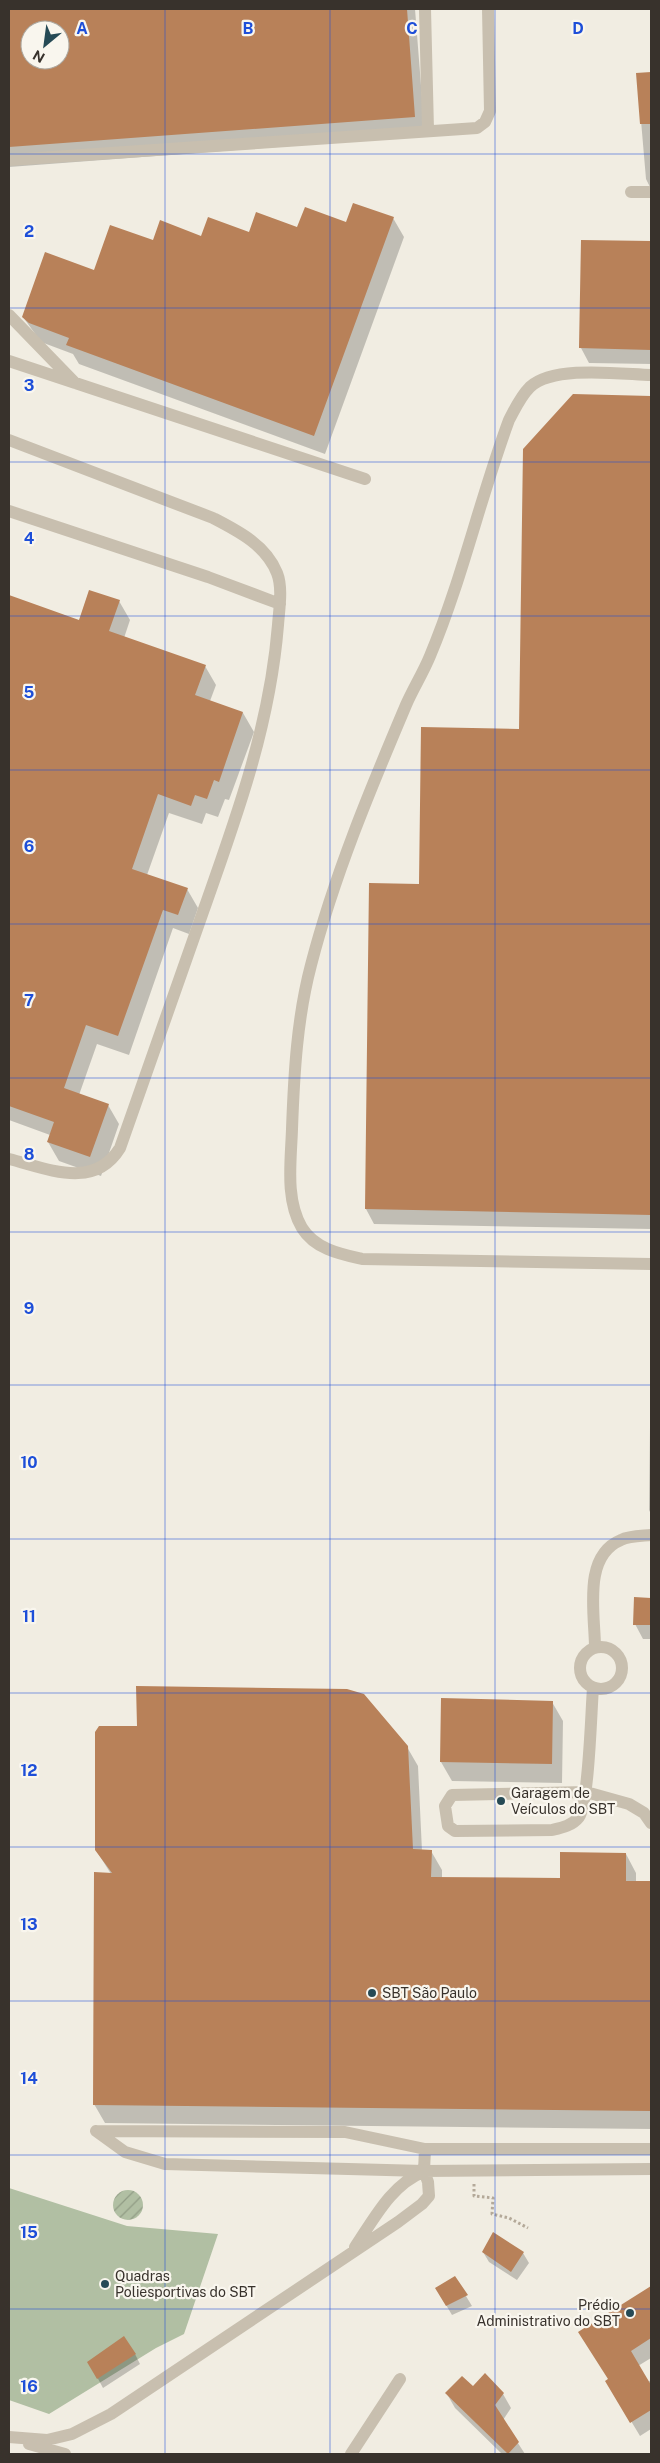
<svg xmlns="http://www.w3.org/2000/svg" width="660" height="2463" font-family="'Public Sans',sans-serif">
  <style>
    .garden { fill: url(#garden-furrows) }
    .pitch { fill: #b1bfa3 }
    .shadow { fill: #0003; fill-rule: evenodd }
    .building { fill: #b88159; fill-rule: evenodd }
    .lines { fill: none; stroke-linecap: round; stroke-linejoin: round }
    .path { stroke: #b4a999; stroke-width: 3; stroke-dasharray: 2.5 2.5; stroke-linecap: butt }
    .minor { stroke: #c8bfaf; stroke-width: 12 }
    .grid { fill: none; stroke: #1d4ed8; stroke-width: 1; stroke-opacity: 0.55 }
    .poi-dot { fill: #264a55; stroke: #f9f6ee; stroke-width: 2 }
    .labels { text-anchor: middle; dominant-baseline: central; stroke-width: 4.5; stroke-linejoin: round; paint-order: stroke }
    .poi-label { font-size: 14px; fill: #38322c; stroke: #f9f6ee; text-anchor: start }
    .grid-label { font-size: 16px; text-anchor: middle; font-weight: bold; fill: #1d4ed8; stroke: #f9f6ee; stroke-width: 4.5; stroke-linejoin: round; paint-order: stroke }
  </style>
  <defs>
    <pattern id="garden-furrows" width="10" height="10" patternUnits="userSpaceOnUse" patternTransform="scale(1.25)"><rect width="10" height="10" fill="#b1bfa3"/><path d="M-1 1l2-2M0 10L10 0M9 11l2-2" fill="none" stroke="#919c85"/></pattern>
  </defs>
  <rect width="100%" height="100%" fill="#f1ede2"/>
  <path class="garden" d="M113 2205a15 15 0 1 1 30 0a15 15 0 1 1-30 0Z"/>
  <path class="pitch" d="M9,2188L127,2226L218,2234L184,2334L156,2348L49,2414L9,2400Z"/>
  <path class="shadow" d="M9,9H415L425,136L9,167ZM30,30H60V60H30Z
    M651,73V189L646,179L637,74Z
    M393,218L404,237L325,454L79,364L73,354L41,342L23,317L94,272L154,242Z
    M582,241L651,242V364L589,363L581,348Z
    M574,396L651,397V1229L374,1224L366,1209L420,886L520,730Z
    M9,596L80,621L119,601L130,620L124,638L205,666L216,685L210,701L243,713L254,732L229,800L225,799L218,817L206,813L202,824L169,813L147,875L187,889L198,908L189,934L173,928L129,1055L97,1044L79,1095L108,1105L119,1124L101,1176L59,1161L48,1142L50,1135L9,1120Z
    M650,1426H651V1514L649,1510Z
    M635,1599H651V1639H643L635,1624Z
    M552,1702L563,1721L562,1783L452,1781L441,1762Z
    M407,1747L418,1766L422,1851H431L442,1870V1879L561,1880L626,1854L636,1873V1882H651V2129L105,2123L94,2104L111,1874L96,1850Z
    M483,2252L523,2253L529,2263L517,2280L489,2262Z
    M455,2278L472,2306L452,2315L436,2288Z
    M647,2290L651,2296V2358L638,2366L648,2382L651,2380V2429L640,2436L607,2381Z
    M135,2354L140,2364L103,2388L89,2362Z
    M473,2387L503,2394L511,2408L503,2420L525,2454H502L455,2408L447,2394Z"/>
  <path class="building" d="M9,9H407L415,117L9,147ZM30,30H60V60H30Z
    M651,72V124H640L636,73Z
    M353,203L394,217L314,436L66,345L69,338L29,323L22,317L45,252L94,270L110,225L153,240L160,220L201,236L208,217L249,232L256,212L297,227L305,207L346,222Z
    M581,240L651,241V350L579,348Z
    M573,394L651,396V1215L365,1209L369,883L419,884L421,727L519,729L523,449Z
    M89,590L120,600L109,631L206,665L195,695L243,712L219,782L214,780L207,799L195,795L191,806L158,794L132,869L188,888L178,915L163,910L118,1036L86,1025L64,1088L109,1104L90,1157L47,1142L54,1122L9,1106V595L79,620Z
    M634,1597L651,1598V1625H633Z
    M136,1686L347,1689L364,1694L408,1746L413,1849L432,1850L431,1877L560,1878V1852L626,1853V1881H651V2111L93,2105L94,1872L112,1873L95,1850V1732L99,1726H137Z
    M441,1698L553,1701L552,1764L440,1762Z
    M493,2232L524,2252L511,2272L482,2252Z
    M455,2276L468,2295L446,2306L435,2288Z
    M651,2286V2338L631,2351L651,2385V2410L630,2423L605,2381L608,2379L578,2332Z
    M124,2336L136,2354L97,2379L87,2362Z
    M485,2373L504,2393L495,2405L519,2442L508,2454L445,2393L462,2376L473,2386Z"/>
  <g class="lines">
    <path class="path" d="M474,2184V2196L493,2198L492,2214L509,2218L528,2228"/>
    <path class="minor" d="M425,9L428,130
      M9,160L477,128L485,122L490,111L488,9
      M631,192H651
      M9,315L75,383
      M9,361L365,479
      M651,375C620,374 554,365 530,387C520,397 515,409 509,420C480,498 462,580 430,656C423,673 413,689 406,705C370,790 334,876 311,965C297,1018 294,1074 292,1129C291,1161 285,1199 302,1228C315,1249 340,1254 362,1259L651,1264
      M9,440L213,518C238,531 266,545 277,573C283,588 279,610 278,625C270,725 237,816 204,909C176,989 148,1068 120,1148C94,1190 49,1169 9,1159
      M9,511L208,577L280,604
      M580 1668a21 21 0 1 1 42 0a21 21 0 1 1-42 0Z
      M595,1648C595,1614 582,1556 621,1540C629,1536 642,1536 651,1535
      M593,1688C591,1712 589,1802 579,1817C572,1826 561,1828 552,1830L455,1831L448,1826L445,1806L452,1795L586,1792L629,1804L644,1813L651,1823
      M96,2131L125,2152L165,2164L424,2171L651,2169
      M96,2131L345,2132L425,2149H651
      M355,2247C374,2219 391,2185 423,2172
      M9,2437L47,2440L72,2434L111,2414L398,2222L422,2204L429,2196L428,2182L424,2171L425,2149
      M29,2444L65,2454
      M351,2454L400,2379"/>
  </g>
  <path class="grid" d="M165,9V2454M330,9V2454M495,9V2454M9,154H651M9,308H651M9,462H651M9,616H651M9,770H651M9,924H651M9,1078H651M9,1232H651M9,1385H651M9,1539H651M9,1693H651M9,1847H651M9,2001H651M9,2155H651M9,2309H651"/>
  <g class="poi-dot">
    <circle cx="501" cy="1801" r="5"/>
    <circle cx="372" cy="1993" r="5"/>
    <circle cx="105" cy="2284" r="5"/>
    <circle cx="630" cy="2313" r="5"/>
  </g>
  <g class="labels">
    <g class="poi-label">
      <text x="511" y="1793">Garagem de<tspan x="511" dy="16">Veículos do SBT</tspan></text>
      <text x="382" y="1993">SBT São Paulo</text>
      <text x="115" y="2276">Quadras<tspan x="115" dy="16">Poliesportivas do SBT</tspan></text>
      <text x="620" y="2305" text-anchor="end">Prédio<tspan x="620" dy="16">Administrativo do SBT</tspan></text>
    </g>
  </g>
  <g class="grid-label">
    <text x="82" y="34">A</text>
    <text x="248" y="34">B</text>
    <text x="412" y="34">C</text>
    <text x="578" y="34">D</text>
    <text x="29" y="237">2</text>
    <text x="29" y="391">3</text>
    <text x="29" y="544">4</text>
    <text x="29" y="698">5</text>
    <text x="29" y="852">6</text>
    <text x="29" y="1006">7</text>
    <text x="29" y="1160">8</text>
    <text x="29" y="1314">9</text>
    <text x="29" y="1468">10</text>
    <text x="29" y="1622">11</text>
    <text x="29" y="1776">12</text>
    <text x="29" y="1930">13</text>
    <text x="29" y="2084">14</text>
    <text x="29" y="2238">15</text>
    <text x="29" y="2392">16</text>
  </g>
  <rect width="660" height="2463" fill="none" stroke="#38322c" stroke-width="20"/>
  <g transform="translate(45 45) rotate(209)"><circle r="24" fill="#f9f6ee" stroke="#aca8a0"/>
  <path d="M0-4L9 19L0 12L-9 19Z" fill="#264a55"/>
  <text y="-8" font-size="14" font-weight="bold" text-anchor="middle" fill="#38322c">N</text>
  </g>
</svg>
